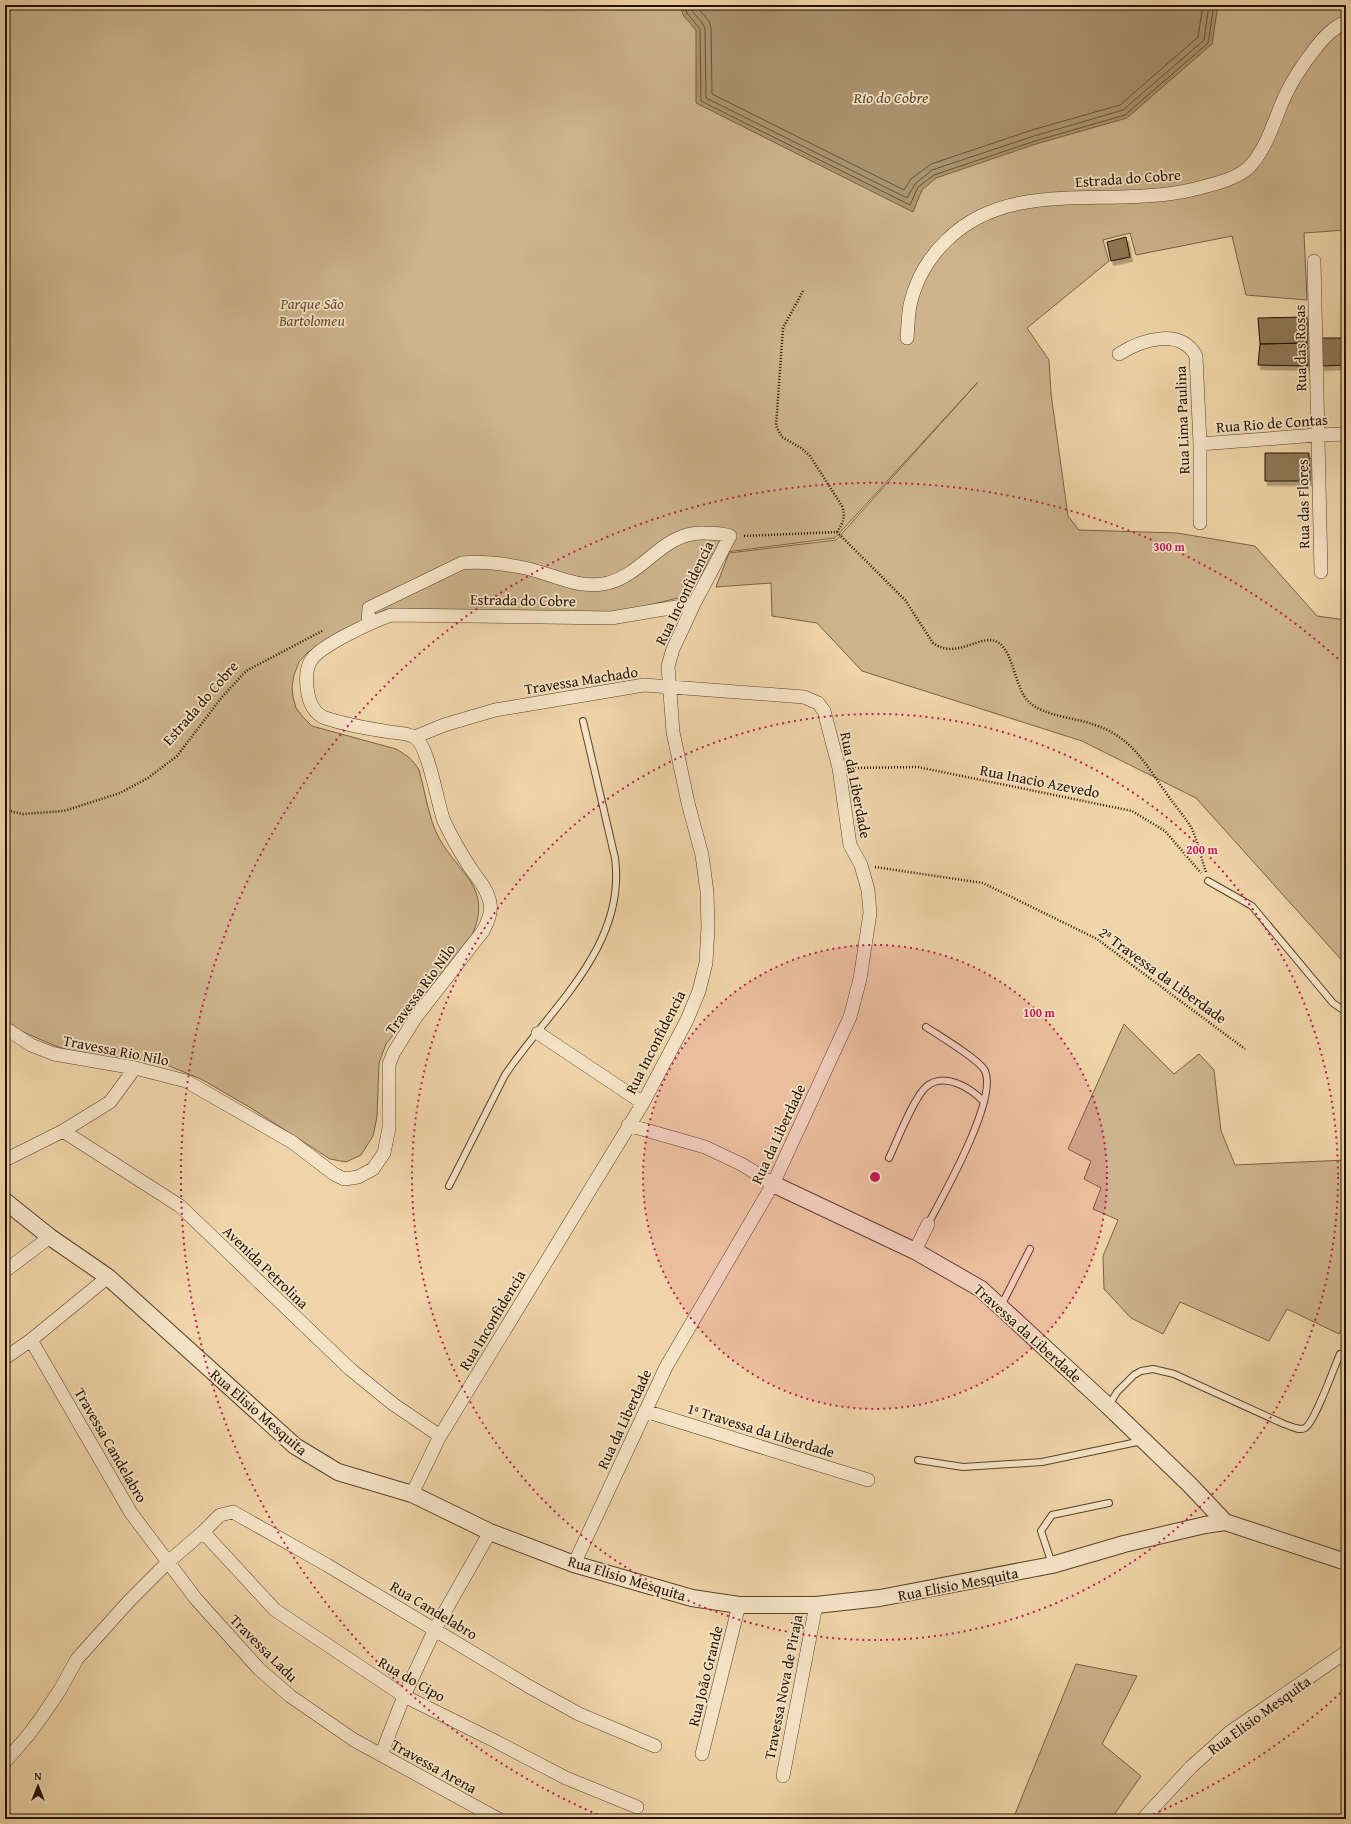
<svg xmlns="http://www.w3.org/2000/svg" width="1351" height="1824" font-family="'Gentium Book Plus',serif">
  <style>
    .green { fill: #ccb38b; stroke: #786246 }
    .water { fill: #aa926e; stroke: #745f42 }
    .lines { fill: none; stroke-linecap: round; stroke-linejoin: round }
    .shore { stroke: #675237; stroke-width: 1 }
    .building { fill: #8e7757; stroke: #241200; filter: url(#shadow) }
    .service-casing { stroke: #57422a; stroke-width: 8 }
    .minor-casing { stroke: #57422a; stroke-width: 14 }
    .tertiary-casing { stroke: #57422a; stroke-width: 18 }
    .path { stroke: #241200; stroke-width: 2.5; stroke-dasharray: 1 2; stroke-linecap: butt }
    .service { stroke: #f5e3c6; stroke-width: 6 }
    .minor { stroke: #f5e3c6; stroke-width: 13 }
    .tertiary { stroke: #f5e3c6; stroke-width: 16 }
    .ring { fill: none; stroke: #c2185b; stroke-width: 2; stroke-dasharray: 2 4 }
    .labels { text-anchor: middle; dominant-baseline: central; stroke-width: 3.5; stroke-linejoin: round; paint-order: stroke }
    .street-label { font-size: 15px; fill: #241200; stroke: #f5e3c6 }
    .park-label { font-size: 15px; font-style: italic; fill: #5f4a31; stroke: #f5e3c6 }
    .water-label { font-size: 16px; font-style: italic; fill: #5a452c; stroke: #f5e3c6 }
    .centre { fill: #c2185b; stroke: #f5e3c6; stroke-width: 2 }
    .ring-label { font-size: 12px; text-anchor: middle; font-weight: bold; fill: #c2185b; stroke: #f5e3c6; stroke-width: 3.5; stroke-linejoin: round; paint-order: stroke }
  </style>
  <defs>
    <filter id="shadow"><feDropShadow dx="2.5" dy="4.5" stdDeviation="0" flood-color="#0004"/></filter>
  </defs>
  <rect width="100%" height="100%" fill="#efd4a7"/>
  <filter id="stains"><feTurbulence type="fractalNoise" baseFrequency=".005" numOctaves="4"/><feColorMatrix values="0 0 0 0 .2 0 0 0 0 .09 0 0 0 0 .02 0 0 0 .5 -.17"/></filter>
  <radialGradient id="worn" r=".72"><stop offset=".6" stop-color="#630" stop-opacity="0"/><stop offset="1" stop-color="#630" stop-opacity=".3"/></radialGradient>
  <path class="green" d="M5,5H1346V230L1304,233L1307,300L1246,295L1232,236L1136,255L1130,233L1103,240L1109,261L1027,328L1049,360L1051,394L1068,516L1079,530L1177,533L1255,546L1317,616L1346,620V965L1196,798L1082,741L862,671L817,623L772,616L771,583L716,587L729,553L836,540L978,382L835,538L711,554L693,594L623,612L385,610L308,652L299,662L294,675L292,687L293,697L296,708L302,716L312,726L396,749C407,755 413,760 419,770C425,791 429,820 439,838C459,874 492,887 473,933L386,1044L379,1063L377,1117L373,1136L361,1155L346,1162L330,1159L251,1108L201,1079L164,1064L126,1057L85,1056L53,1045L21,1031L5,1020Z
    M1124,1024L1174,1074L1199,1054L1214,1070L1221,1131L1235,1165L1346,1160V1320L1339,1334L1287,1309L1269,1341L1180,1302L1163,1334L1131,1318L1104,1289L1103,1256L1118,1220L1093,1209L1101,1188L1084,1179L1091,1161L1068,1149Z
    M1076,1664L1137,1676L1102,1744L1141,1776L1111,1819H1013Z"/>
  <path class="water" d="M680,5H1218L1212,44L1127,118L1036,144L936,178L922,190L913,212L696,103V30L683,15Z"/>
  <g class="lines">
    <path class="shore" d="M684,5L687,13L700,29L701,101L910,205L918,187L934,175L1035,141L1125,115L1208,43L1214,5
      M689,5C692,14 702,19 705,29L706,98L907,198L915,184L932,170L1034,136L1123,110L1204,40L1209,5
      M695,5L709,21L711,28L712,94L904,190L911,179L931,164L1032,130L1120,105L1198,37L1203,5"/>
  </g>
  <path class="building" d="M1126,237L1130,257L1111,261L1107,242Z
    M1307,317V343L1260,344L1258,318Z
    M1321,338H1346V365L1322,366Z
    M1307,343L1308,366L1258,365L1260,344Z
    M1265,453H1309L1310,481H1265Z"/>
  <g class="lines">
    <g class="service-casing">
      <path id="service" d="M1208,881L1252,906L1333,1003L1346,1012
        M926,1027C938,1035 980,1060 985,1071C998,1099 943,1196 928,1224
        M889,1158C897,1141 914,1097 926,1087C944,1071 971,1088 984,1102
        M449,1186L505,1075C549,1009 627,947 615,858L583,721
        M1001,1306L1030,1249
        M1109,1405L1117,1392L1134,1375L1141,1371L1153,1369L1174,1374L1284,1424C1290,1426 1299,1431 1305,1428C1315,1422 1334,1367 1340,1354
        M918,1460L963,1467L1042,1462L1142,1441
        M1052,1564L1041,1531L1052,1515L1109,1503"/>
    </g>
    <g class="minor-casing">
      <path id="minor" d="M1314,261L1321,572
        M907,338C908,327 908,315 910,305C916,279 928,258 947,240C1006,182 1093,204 1167,194C1187,192 1208,186 1227,180C1235,177 1246,171 1252,164C1268,145 1275,118 1285,96C1293,79 1303,64 1314,50C1323,38 1332,28 1346,22
        M1119,354C1141,340 1180,327 1196,356L1200,444V523
        M1200,444L1317,435L1346,434
        M368,623L369,608L462,563C482,561 505,564 525,568C553,574 578,590 608,583C645,573 663,532 703,533C713,533 721,533 730,536L694,604L673,649L668,666L673,732L688,803L702,855L707,892L708,927L706,963L699,991L687,1020L643,1103L440,1436L412,1494
        M415,737L444,725L495,710L644,685L804,697L818,703L824,711L839,768L850,845L861,865L868,890L870,913L860,979L850,1017L773,1184L666,1367L574,1564
        M5,1028L31,1045L54,1054L135,1068L186,1081L292,1142L334,1174L344,1179L358,1177L373,1169L384,1153L389,1128V1064L394,1052L416,1017L483,931C488,922 492,913 490,903C488,889 476,877 469,866C460,852 451,836 444,821C437,804 429,744 414,737C405,732 393,733 384,731C364,728 344,724 325,718C315,714 310,704 308,694C306,684 305,668 312,659C323,644 372,622 391,615L611,618L694,604
        M538,1033L643,1103
        M628,1125L705,1147L743,1165L773,1184
        M63,1131L180,1206L350,1369L393,1404L440,1436
        M5,1160L63,1131L110,1102L135,1068
        M915,1251L928,1224
        M5,1271L50,1237
        M31,1340L131,1513L196,1599L259,1669L290,1696L354,1740L498,1819
        M5,1358L31,1340L108,1277
        M645,1411L868,1480
        M203,1532L275,1610L404,1696L493,1740L566,1778L637,1807
        M702,1754L739,1605
        M381,1755L404,1696L435,1629L490,1532
        M5,1762L30,1733L43,1715L60,1690L77,1659L130,1600L167,1563L203,1532L220,1515L233,1512L327,1565L528,1686L579,1714L655,1746
        M783,1776L816,1605
        M1143,1819L1191,1767L1230,1732L1346,1652"/>
    </g>
    <g class="tertiary-casing">
      <path id="tertiary" d="M773,1184L915,1251L981,1289L1108,1406L1190,1485L1225,1522
        M5,1201L50,1237L108,1277L295,1446L338,1472L412,1494L490,1532L574,1564L692,1598L739,1605H816L880,1598L1052,1565L1124,1544L1205,1525L1225,1522L1346,1562"/>
    </g>
    <path class="path" d="M803,291L783,328L776,426L782,437L801,448L810,456L842,506C846,517 843,523 837,532
      M744,536L837,532L905,600L933,643C958,661 982,631 999,643C1014,654 1015,689 1029,702C1043,716 1077,718 1095,725C1134,738 1146,766 1169,797C1176,807 1186,818 1192,829C1198,842 1201,858 1206,872
      M852,768L918,767L1132,811L1165,831L1201,873
      M5,810L23,814L64,811L120,793L148,778L177,756L222,697L246,671L322,631
      M875,867L983,883L1097,939L1245,1049"/>
    <use href="#service" class="service"/>
    <use href="#minor" class="minor"/>
    <use href="#tertiary" class="tertiary"/>
  </g>
  <circle cx="875" cy="1177" r="232" fill="#c2185b" fill-opacity=".12"/>
  <g class="ring">
    <circle cx="875" cy="1177" r="232"/>
    <circle cx="875" cy="1177" r="463"/>
    <path d="M1345 1689A695 695 0 0 1 1147 1817M603 1817A695 695 0 1 1 1345 665"/>
  </g>
  <g class="labels">
    <g class="street-label">
      <text transform="translate(1128 178) rotate(-4)">Estrada do Cobre</text>
      <text transform="translate(1300 348) rotate(-91)">Rua das Rosas</text>
      <text transform="translate(1182 420) rotate(-92)">Rua Lima Paulina</text>
      <text transform="translate(1272 423) rotate(-4)">Rua Rio de Contas</text>
      <text transform="translate(1303 504) rotate(-91)">Rua das Flores</text>
      <text transform="translate(684 593) rotate(-64)">Rua Inconfidencia</text>
      <text transform="translate(523 600) rotate(1)">Estrada do Cobre</text>
      <text transform="translate(581 680) rotate(-9)">Travessa Machado</text>
      <text transform="translate(200 703) rotate(-49)">Estrada do Cobre</text>
      <text transform="translate(1040 781) rotate(11)">Rua Inacio Azevedo</text>
      <text transform="translate(856 785) rotate(79)">Rua da Liberdade</text>
      <text transform="translate(1163 975) rotate(36)">2ª Travessa da Liberdade</text>
      <text transform="translate(420 989) rotate(-54)">Travessa Rio Nilo</text>
      <text transform="translate(655 1042) rotate(-63)">Rua Inconfidencia</text>
      <text transform="translate(116 1050) rotate(11)">Travessa Rio Nilo</text>
      <text transform="translate(778 1134) rotate(-65)">Rua da Liberdade</text>
      <text transform="translate(266 1267) rotate(44)">Avenida Petrolina</text>
      <text transform="translate(492 1320) rotate(-59)">Rua Inconfidencia</text>
      <text transform="translate(1028 1333) rotate(42)">Travessa da Liberdade</text>
      <text transform="translate(259 1412) rotate(41)">Rua Elisio Mesquita</text>
      <text transform="translate(624 1419) rotate(-65)">Rua da Liberdade</text>
      <text transform="translate(761 1430) rotate(17)">1ª Travessa da Liberdade</text>
      <text transform="translate(111 1445) rotate(60)">Travessa Candelabro</text>
      <text transform="translate(627 1578) rotate(17)">Rua Elisio Mesquita</text>
      <text transform="translate(958 1584) rotate(-11)">Rua Elisio Mesquita</text>
      <text transform="translate(434 1610) rotate(31)">Rua Candelabro</text>
      <text transform="translate(264 1648) rotate(45)">Travessa Ladu</text>
      <text transform="translate(705 1676) rotate(-76)">Rua João Grande</text>
      <text transform="translate(412 1679) rotate(30)">Rua do Cipo</text>
      <text transform="translate(783 1687) rotate(-79)">Travessa Nova de Piraja</text>
      <text transform="translate(1259 1715) rotate(-36)">Rua Elisio Mesquita</text>
      <text transform="translate(434 1766) rotate(29)">Travessa Arena</text>
    </g>
    <g class="park-label">
      <text x="312" y="303">Parque São<tspan x="312" dy="17">Bartolomeu</tspan></text>
    </g>
    <g class="water-label">
      <text x="891" y="97">Rio do Cobre</text>
    </g>
  </g>
  <circle cx="875" cy="1177" r="6" class="centre"/>
  <g class="ring-label">
    <text x="1169" y="551">300 m</text>
    <text x="1202" y="854">200 m</text>
    <text x="1039" y="1017">100 m</text>
  </g>
  <rect width="1351" height="1824" fill="none" stroke="#efd4a7" stroke-width="20"/>
  <rect x="6" y="6" width="1339" height="1812" fill="none" stroke="#241200" stroke-width="2"/>
  <rect x="10" y="10" width="1331" height="1804" fill="none" stroke="#241200"/>
  <g transform="translate(38 1786)" stroke="#f5e3c6" stroke-width="3" paint-order="stroke">
  <path d="M0-3L7 15L0 10L-7 15Z" fill="#241200"/>
  <text y="-6" font-size="11" font-weight="bold" text-anchor="middle" fill="#241200">N</text>
  </g>
  <rect width="100%" height="100%" filter="url(#stains)"/>
  <rect width="100%" height="100%" fill="url(#worn)"/>
</svg>
